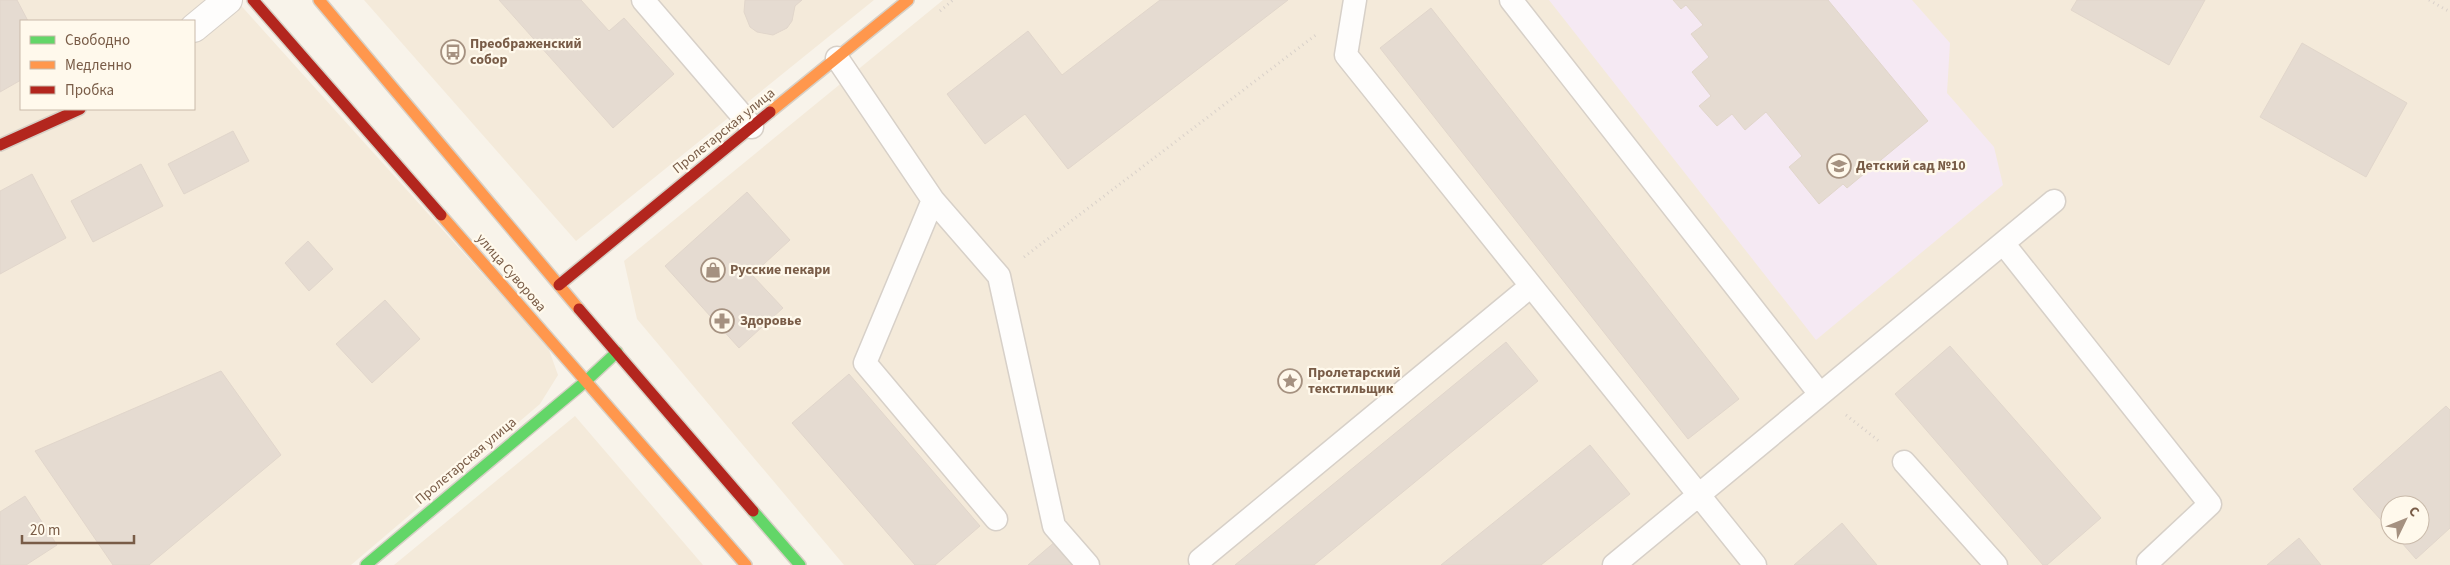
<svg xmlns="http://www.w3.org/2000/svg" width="2450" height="565" font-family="'Source Sans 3',sans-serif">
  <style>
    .residential { fill: #f4eada; fill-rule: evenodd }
    .education { fill: #f5e9f3 }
    .building { fill: #e5dbd1; stroke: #e1d6cb }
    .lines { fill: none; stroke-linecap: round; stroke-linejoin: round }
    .lane-casing { stroke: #d7d0c8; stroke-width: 25 }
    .street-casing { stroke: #d7d0c8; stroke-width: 30 }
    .fast-casing { stroke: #d7d0c6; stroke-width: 14 }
    .slow-casing { stroke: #d7d0c6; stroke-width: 14 }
    .jam-casing { stroke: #d7d0c6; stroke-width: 14 }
    .path { stroke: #d9d1ca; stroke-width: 3; stroke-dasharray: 1 4; stroke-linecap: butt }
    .lane { stroke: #fefdfc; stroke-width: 22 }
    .street { stroke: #fefdfc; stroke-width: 28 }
    .fast { stroke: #63d668; stroke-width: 11 }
    .slow { stroke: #ff974d; stroke-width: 11 }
    .jam { stroke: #b3261e; stroke-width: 11 }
    .labels { text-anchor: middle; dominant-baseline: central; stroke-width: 4.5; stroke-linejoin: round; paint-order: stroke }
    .poi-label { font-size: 14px; font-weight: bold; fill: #795c47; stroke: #fff9ec; text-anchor: start }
    .street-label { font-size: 14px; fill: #795c47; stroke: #fff9ec }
  </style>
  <rect width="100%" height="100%" fill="#f8f3ea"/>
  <path class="residential" d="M0,0H219L193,21H21V109H67L0,139Z
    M236,0L548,347L558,375L540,404L351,565H0V150L91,109H194V33Z
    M364,0H874L576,241Z
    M943,0H2450V565H844L637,319L624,261ZM2390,505H2420V535H2390Z
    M575,416L703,565H394Z"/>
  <path class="education" d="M1549,0H1912L1950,43L1947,93L1994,147L2003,185L1816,340Z"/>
  <path class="building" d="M0,0H17L28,21H21V80L0,92Z
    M499,0H581L609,31L624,18L674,74L613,128Z
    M745,0H802L795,6L792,21L787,28L773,35L757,32L750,27L744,12Z
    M1160,0H1288L1068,169L1025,114L985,144L947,94L1028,31L1062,75Z
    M1673,0H1828L1928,121L1847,188L1843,184L1819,204L1789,167L1802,156L1766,112L1745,130L1732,114L1717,126L1699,106L1711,96L1692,72L1709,57L1691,34L1703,25L1686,5L1681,9Z
    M2077,0H2205L2169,65L2071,10Z
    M1431,8L1739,399L1688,439L1380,48Z
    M2302,43L2407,103L2366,177L2260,117Z
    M233,131L249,161L184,194L168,164Z
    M141,164L163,206L93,242L71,201Z
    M32,174L66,238L0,274V191Z
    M747,192L790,240L752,275L783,308L739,348L665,266Z
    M308,241L333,269L309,291L285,263Z
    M385,300L420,339L372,383L336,344Z
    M1506,342L1538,381L1314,565H1235Z
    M1950,346L2101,518L2047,565H2043L1895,394Z
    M221,371L281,455L149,565H113L35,451Z
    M849,374L980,526L935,565H915L792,423Z
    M2446,406L2450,410V528L2416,559L2395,535H2420V505H2390V530L2353,489Z
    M1590,445L1630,494L1541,565H1441Z
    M25,496L57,545L26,565H0V512Z
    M1842,523L1877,565H1794Z
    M2299,538L2321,565H2267Z
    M1057,540L1078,565H1028Z"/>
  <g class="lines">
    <g class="lane-casing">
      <path id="lane" d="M643,0L752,127
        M1355,0L1346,55L1755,565
        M1511,0L1820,394
        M837,58L933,200L865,363L996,519
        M933,200L999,276L1054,526L1088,565
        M2003,243L2210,504L2148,562
        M1904,462L1996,565
        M1200,560L1531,286
        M1614,565L2054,201"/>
    </g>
    <g class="street-casing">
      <path id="street" d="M194,28L228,0"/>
    </g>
    <g class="fast-casing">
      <path id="fast" d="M753,511L800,565
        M366,565L586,381L617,352"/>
    </g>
    <g class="slow-casing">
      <path id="slow" d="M319,0L579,309
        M770,112L908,0
        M441,215L746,565"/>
    </g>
    <g class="jam-casing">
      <path id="jam" d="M253,0L441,215
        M0,145L80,109
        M559,285L770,112
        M579,309L753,511"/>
    </g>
    <path class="path" d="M2429,0L2450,12
      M940,11L953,0
      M1024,257L1317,34
      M1846,415L1880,442"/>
    <use href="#lane" class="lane"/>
    <use href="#street" class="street"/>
    <use href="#fast" class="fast"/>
    <use href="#slow" class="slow"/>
    <use href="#jam" class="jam"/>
  </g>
  <defs>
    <g id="bus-ring" transform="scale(1.25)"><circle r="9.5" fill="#fff9ec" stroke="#a59180" stroke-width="1.5"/><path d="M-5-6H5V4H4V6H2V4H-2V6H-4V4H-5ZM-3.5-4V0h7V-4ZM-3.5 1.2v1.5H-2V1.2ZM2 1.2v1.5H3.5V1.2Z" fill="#a59180"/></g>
    <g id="school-ring" transform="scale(1.25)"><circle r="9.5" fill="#fff9ec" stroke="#a59180" stroke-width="1.5"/><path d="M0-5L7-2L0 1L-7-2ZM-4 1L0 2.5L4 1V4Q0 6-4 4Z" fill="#a59180"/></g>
    <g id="shop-ring" transform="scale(1.25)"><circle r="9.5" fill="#fff9ec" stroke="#a59180" stroke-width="1.5"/><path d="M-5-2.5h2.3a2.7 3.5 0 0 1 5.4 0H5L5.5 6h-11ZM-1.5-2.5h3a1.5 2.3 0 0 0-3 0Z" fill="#a59180"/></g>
    <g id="pharmacy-ring" transform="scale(1.25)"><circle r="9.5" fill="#fff9ec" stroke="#a59180" stroke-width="1.5"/><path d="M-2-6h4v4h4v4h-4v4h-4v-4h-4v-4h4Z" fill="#a59180"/></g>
    <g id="sight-ring" transform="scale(1.25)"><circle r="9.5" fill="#fff9ec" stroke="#a59180" stroke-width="1.5"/><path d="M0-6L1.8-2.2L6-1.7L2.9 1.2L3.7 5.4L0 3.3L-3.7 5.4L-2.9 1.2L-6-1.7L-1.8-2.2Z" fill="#a59180"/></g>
  </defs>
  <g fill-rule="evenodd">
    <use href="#bus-ring" x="453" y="52"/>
    <use href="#school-ring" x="1839" y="166"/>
    <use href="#shop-ring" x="713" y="270"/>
    <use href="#pharmacy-ring" x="722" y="321"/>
    <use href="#sight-ring" x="1290" y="381"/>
  </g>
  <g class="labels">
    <g class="poi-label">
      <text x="470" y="44">Преображенский<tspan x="470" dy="16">собор</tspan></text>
      <text x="1856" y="166">Детский сад №10</text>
      <text x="730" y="270">Русские пекари</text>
      <text x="740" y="321">Здоровье</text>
      <text x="1308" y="373">Пролетарский<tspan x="1308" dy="16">текстильщик</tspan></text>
    </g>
    <g class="street-label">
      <text transform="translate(724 131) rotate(-39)">Пролетарская улица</text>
      <text transform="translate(511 273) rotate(49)">улица Суворова</text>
      <text transform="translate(466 461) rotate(-40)">Пролетарская улица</text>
    </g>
  </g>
  <rect x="20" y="20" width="175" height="90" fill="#fff9ec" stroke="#c9baaa"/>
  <rect x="30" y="36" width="25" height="8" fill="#63d668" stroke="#c9baaa"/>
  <text x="65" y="45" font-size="15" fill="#795c47">Свободно</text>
  <rect x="30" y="61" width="25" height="8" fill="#ff974d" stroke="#c9baaa"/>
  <text x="65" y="70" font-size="15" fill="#795c47">Медленно</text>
  <rect x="30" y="86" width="25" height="8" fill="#b3261e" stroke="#c9baaa"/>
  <text x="65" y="95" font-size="15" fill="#795c47">Пробка</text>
  <g transform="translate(2405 520) rotate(47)"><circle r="24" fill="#fff9ec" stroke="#c9baaa"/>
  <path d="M0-4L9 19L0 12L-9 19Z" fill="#a59180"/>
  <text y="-8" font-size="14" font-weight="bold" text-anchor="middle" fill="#795c47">С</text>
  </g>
  <path d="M22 535v8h112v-8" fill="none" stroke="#795c47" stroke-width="2.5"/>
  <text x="30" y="535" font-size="15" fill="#795c47" stroke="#fff9ec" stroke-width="4" paint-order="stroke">20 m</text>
</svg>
